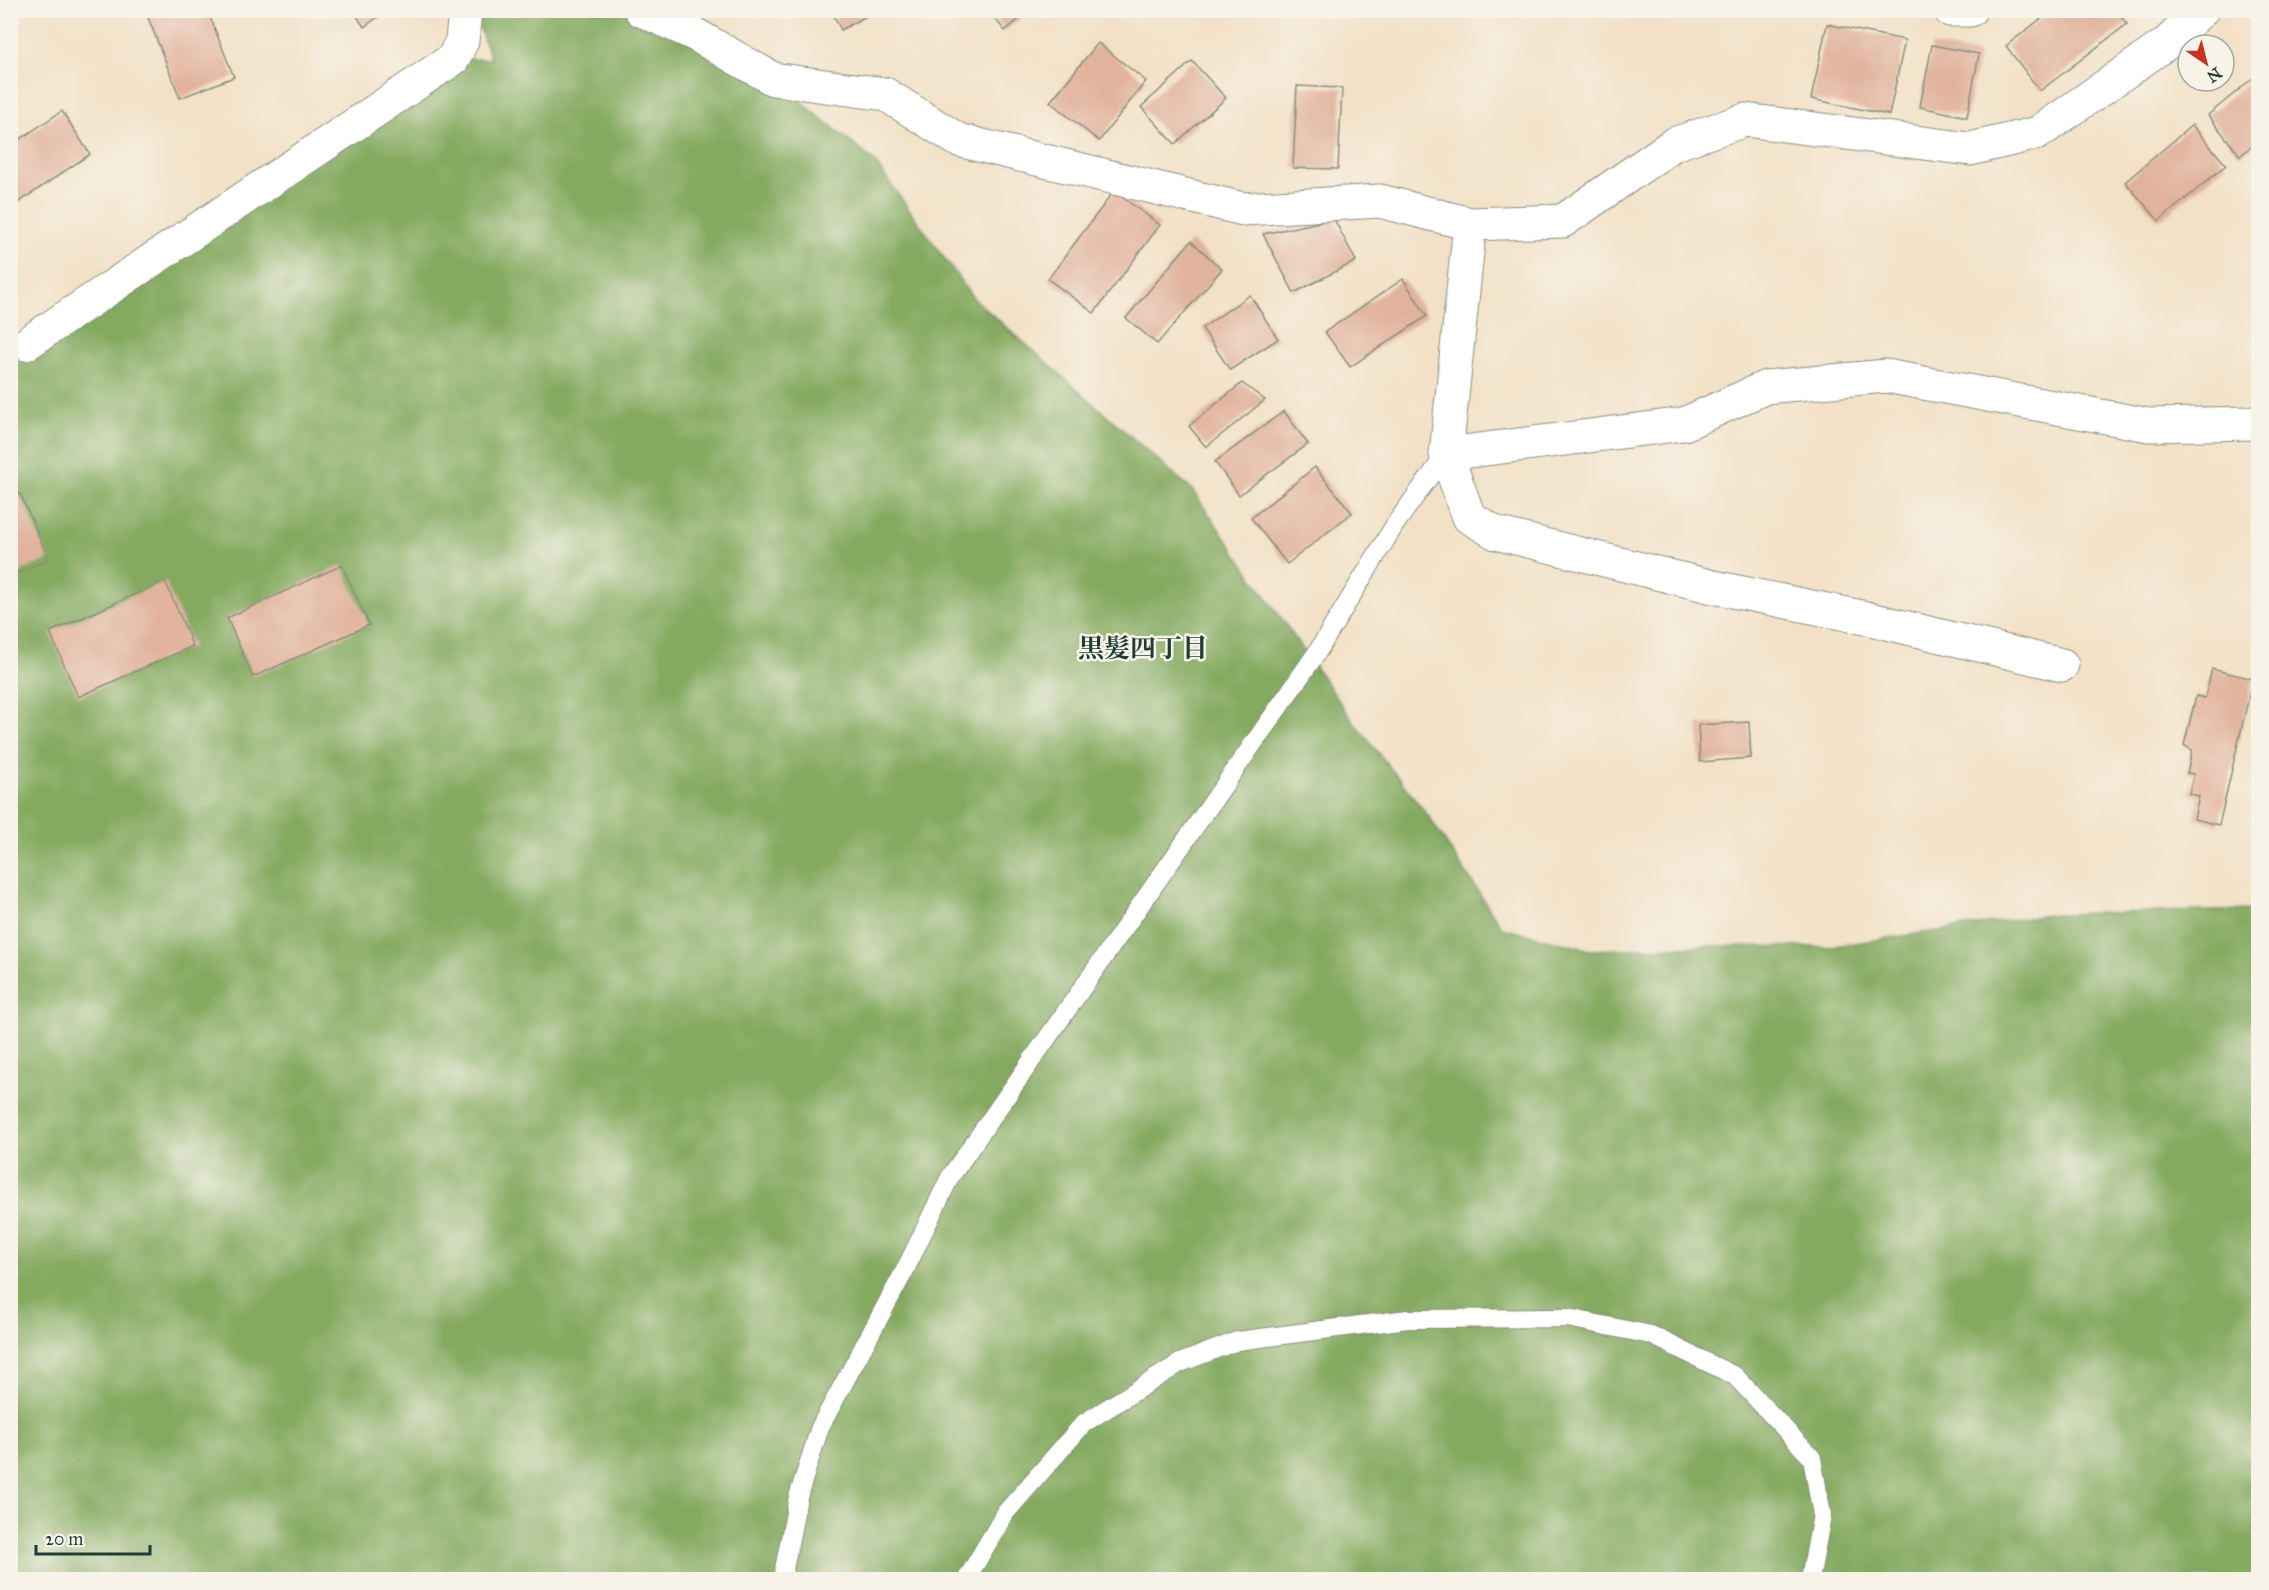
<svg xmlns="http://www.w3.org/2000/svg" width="2269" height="1590" font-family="'IM FELL Great Primer','Noto Serif JP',serif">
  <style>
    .forest { fill: #84aa60; stroke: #52744a; stroke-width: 1.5 }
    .building { fill: #e1b39c }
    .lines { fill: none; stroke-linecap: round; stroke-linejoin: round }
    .service-casing { stroke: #888f7d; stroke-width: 20 }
    .minor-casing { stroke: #888f7d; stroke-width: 35 }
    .service { stroke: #fff; stroke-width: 18 }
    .minor { stroke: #fff; stroke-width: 33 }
    .labels { text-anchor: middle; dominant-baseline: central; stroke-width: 5; stroke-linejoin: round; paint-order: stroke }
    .neighbourhood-label { font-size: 26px; font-weight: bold; fill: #1f3d34; stroke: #f7f3e8 }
  </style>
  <rect width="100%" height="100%" fill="#f7f3e8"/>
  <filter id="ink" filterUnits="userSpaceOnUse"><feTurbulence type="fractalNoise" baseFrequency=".0167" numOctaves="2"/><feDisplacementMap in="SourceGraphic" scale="12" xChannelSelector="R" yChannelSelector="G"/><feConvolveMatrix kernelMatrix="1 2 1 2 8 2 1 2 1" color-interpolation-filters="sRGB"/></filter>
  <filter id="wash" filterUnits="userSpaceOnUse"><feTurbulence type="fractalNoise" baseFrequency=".008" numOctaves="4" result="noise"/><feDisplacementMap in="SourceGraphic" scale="24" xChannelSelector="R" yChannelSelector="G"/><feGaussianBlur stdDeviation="1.35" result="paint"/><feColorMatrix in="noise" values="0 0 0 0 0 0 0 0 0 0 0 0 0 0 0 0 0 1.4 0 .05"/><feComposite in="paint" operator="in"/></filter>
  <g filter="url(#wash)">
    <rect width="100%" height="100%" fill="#f2e1c6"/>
    <path class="forest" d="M473,11H641L773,79L874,161L973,298L1192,490L1352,720L1427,814L1502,928L1590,950L1710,946L1827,947L2055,914L2258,910V1579H11L10,335L26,344L453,59H491Z"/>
    <g id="blocks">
      <path class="building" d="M145,10H207L234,77L180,98Z
        M353,10H388L364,27Z
        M831,10H877L841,30Z
        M988,10H1030L1005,31Z
        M2052,10H2116L2127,24L2040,91L2006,46Z
        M1827,24L1905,40L1889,115L1811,99Z
        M1098,43L1146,81L1099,141L1050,102Z
        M1932,45L1979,54L1967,117L1920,107Z
        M1192,61L1226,98L1175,144L1141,107Z
        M2258,74V141L2240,156L2208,115Z
        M1297,86L1342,88L1338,169L1293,168Z
        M62,111L90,154L10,208V146Z
        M2192,125L2226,165L2159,221L2125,182Z
        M1114,191L1160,225L1094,313L1048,279Z
        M1334,219L1356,261L1294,293L1263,234Z
        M1191,241L1222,269L1157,344L1126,318Z
        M1403,279L1427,316L1350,367L1325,332Z
        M1250,295L1278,339L1230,370L1202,328Z
        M1242,383L1265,400L1206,447L1189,426Z
        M1284,411L1308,444L1239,495L1215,462Z
        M1315,467L1352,513L1287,564L1251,518Z
        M20,494L49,559L10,576V499Z
        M342,565L369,625L253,677L227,618Z
        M165,581L193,646L78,697L50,632Z
        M2212,669L2253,679L2219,825L2194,819L2199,796L2189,794L2194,774L2187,773L2192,750L2184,745L2196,696L2205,698Z
        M1749,722L1751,758L1700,762L1698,725Z"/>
    </g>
  </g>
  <g filter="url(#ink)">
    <use href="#blocks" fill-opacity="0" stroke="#888f7d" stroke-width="1.5"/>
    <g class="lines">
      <g class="service-casing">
        <path id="service" d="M782,1580L798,1497L820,1427L904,1272L950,1177L1316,654L1396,523L1446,454
          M966,1580L1006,1512L1084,1423L1180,1363L1237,1341L1408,1319L1568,1318L1651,1335L1735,1376L1812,1458L1822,1515L1810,1580"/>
      </g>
      <g class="minor-casing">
        <path id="minor" d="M641,10L694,34L773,79L885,94L958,140L1243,209L1380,201L1470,224L1563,221L1674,144L1745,120L1970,149L2038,133L2167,43L2202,10
          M1950,10H1970
          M1470,224L1446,454L1469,517L1496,533L1713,587L1866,618L2062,665
          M26,344L453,59L462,41L465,10
          M1446,454L1684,424L1766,387L1886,376L2149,425L2258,423"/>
      </g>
      <use href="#service" class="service"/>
      <use href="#minor" class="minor"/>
    </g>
  </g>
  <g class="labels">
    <g class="neighbourhood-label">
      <text x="1143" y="648">黒髪四丁目</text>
    </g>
  </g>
  <rect width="2269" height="1590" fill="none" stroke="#f7f3e8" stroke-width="36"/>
  <g transform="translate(2206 63) rotate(145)"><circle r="28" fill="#f7f3e8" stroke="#a1aaa0" stroke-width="1.5"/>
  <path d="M0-4.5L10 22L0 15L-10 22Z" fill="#c8321e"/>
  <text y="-9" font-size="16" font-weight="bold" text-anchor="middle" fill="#1f3d34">N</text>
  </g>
  <path d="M36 1545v9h114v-9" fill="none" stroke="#1f3d34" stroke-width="3"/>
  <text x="45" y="1545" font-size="18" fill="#1f3d34" stroke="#f7f3e8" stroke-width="4.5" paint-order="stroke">20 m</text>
</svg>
